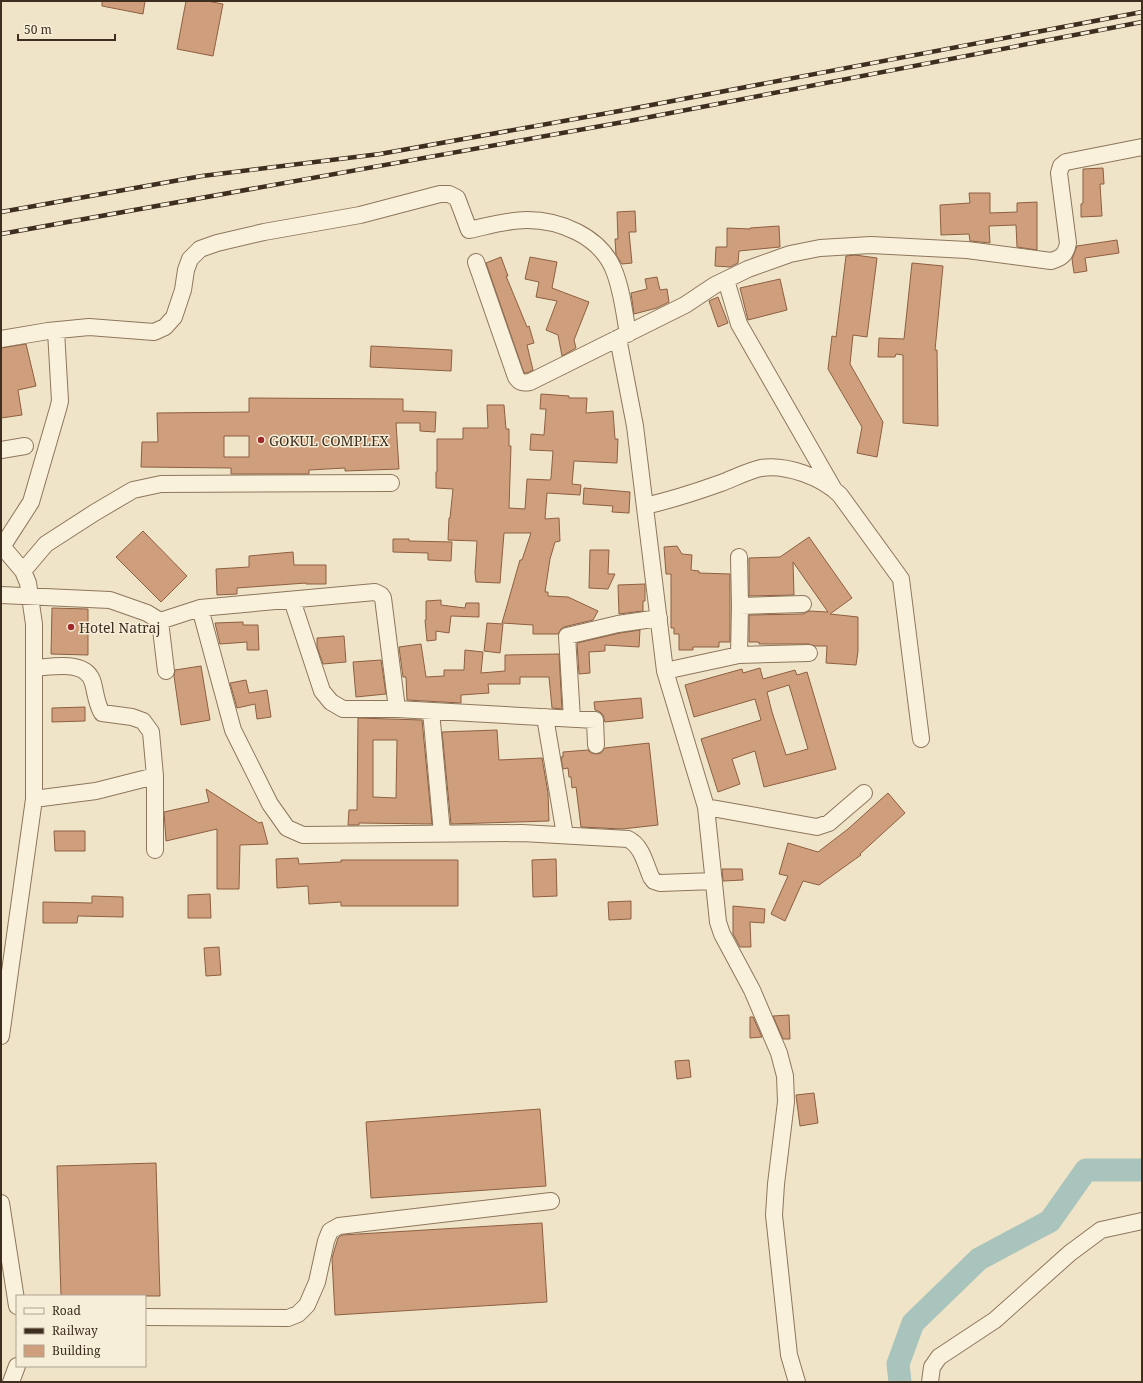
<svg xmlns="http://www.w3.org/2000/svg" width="1143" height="1383" font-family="'Noto Serif',serif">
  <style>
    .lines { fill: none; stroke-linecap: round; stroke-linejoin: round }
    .river { stroke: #a9c4bc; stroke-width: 23 }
    .building { fill: #cf9f7d; stroke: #8d5f41; fill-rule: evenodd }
    .minor-casing { stroke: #8d765c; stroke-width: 18 }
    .minor { stroke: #faf1dc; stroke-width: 16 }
    .rail-casing { stroke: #3d2e20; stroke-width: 4.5 }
    .rail { stroke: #f7eed8; stroke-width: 3; stroke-dasharray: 9; stroke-linecap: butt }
    .poi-dot { fill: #9e2a2b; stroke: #f7eed8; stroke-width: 1.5 }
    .labels { text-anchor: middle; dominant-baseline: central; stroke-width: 3; stroke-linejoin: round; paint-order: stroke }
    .poi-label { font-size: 14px; fill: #3d2e20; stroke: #f7eed8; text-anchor: start }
  </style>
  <rect width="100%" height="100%" fill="#f0e4c8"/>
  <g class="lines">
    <path class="river" d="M900,1382L898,1364L913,1323L979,1259L1050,1221L1086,1170H1142"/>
  </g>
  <path class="building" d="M102,1H145L143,14L102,6Z
    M186,1H207L223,4L213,56L177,49Z
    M1103,168L1104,184H1100L1102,216L1081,217V204L1083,203V169Z
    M969,193H990V213L1017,212V203L1037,202V250L1017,247L1016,225L989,226L990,243L970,241L969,234L941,235L940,205L970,203Z
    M635,211L636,232H629L632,263L622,264L616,255L615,239H618L617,212Z
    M779,226L780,247L739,251L738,263L730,267L715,266L716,247H727V228L750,229V228Z
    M1117,240L1119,253L1085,258L1087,271L1074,273L1072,259L1077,246Z
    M855,255L877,258L867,337L853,335L850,364L883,422L877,457L857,453L862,427L828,369L832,336L836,337L846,256Z
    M501,257L508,276H506L527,327L529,326L534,343L527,345L533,370L527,373H524L486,263Z
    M530,257L557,262L552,288L589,302L574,340L576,348L562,356L558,335L546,330L557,301L536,297L539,282L525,279Z
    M912,263L943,266L935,350H937L938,426L903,423V355L896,354L895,357H878L879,338L904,339Z
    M657,277L660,290L667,289L669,302L657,308L634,314L631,293L647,289L645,279Z
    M780,279L787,310L748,320L740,288Z
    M718,297L728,323L718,327L709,301Z
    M26,344L36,386L18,390L22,415L1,418V348Z
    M371,346L452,350L451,371L370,367Z
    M541,394L569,396V398H587L586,413L613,411L615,439H618L617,463L574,461L572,484L581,485L580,495L547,493L545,519L559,518L560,541L555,542L550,559L545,592H548V596L568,597L598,611L593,620L564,627L561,629L558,634H533V625L502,623L520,560H522L531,533H504L500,583L476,582L475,573L477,541L448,540L449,518H450L453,489L436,488V472H437V439H463V428H488L487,405H504L506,429H509V446H511L509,508L525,509L527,479L550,480L551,478L553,451L530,450L531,434L544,435L546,409H540Z
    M249,398L403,399V411L436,412L435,432L420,431V423H396L399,469L345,471V468L309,470V474H231V468L141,467L142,442H158L157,413L249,412ZM224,436H249V457H224Z
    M584,488L630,492L629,513L612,512L613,506L583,504Z
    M143,531L187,576L161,602L116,557Z
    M809,537L852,598L830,614L858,617V651L856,665L826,663L827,646H815L809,644H759V642H749V615L803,614L809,611L828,612L793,562L794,595L749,596V558L780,557Z
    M393,539H409V541L452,542L451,561L428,560V553L393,552Z
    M677,546L682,554L692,555L691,570L699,571V573L730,574V642H719V647H693V650H679V634H674V628H671V574H666L664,547Z
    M590,550H609L608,574H615L608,589L589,588Z
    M293,552L294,565H326V584H306V583L237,588V594L217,595L216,569L249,567V556Z
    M645,584V601H643V611L619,614L618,585Z
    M441,600V605L465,608L466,603H479V617L451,616L449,633L436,631V640L427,641L425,620H426V601Z
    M52,608L88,609V655L51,654Z
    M243,622V625H258L259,650H247V642L220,644L215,623Z
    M487,623L503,624L500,653L484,651Z
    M640,630L639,647L605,645V651L589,652L590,673L579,674L577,643L620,633Z
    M344,636L346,662L323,664L317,647V638Z
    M421,644L426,677L444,676V670H464L465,650L483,652L481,673L505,671V655L559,654L562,709L552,708L549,677H520V684H488L489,693L461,695V703L407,700L406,677H403L399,647Z
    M381,660L386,694L356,697L353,662Z
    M201,666L210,720L181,725L174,676L175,670Z
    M760,668L763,679L795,670L797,675L807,672L836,769L764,787L755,751L732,759L740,784L718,792L701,739L761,720L755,699L694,717L685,685L742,669L743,673ZM789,685L808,749L786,755L772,712L767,692Z
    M246,680L249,693L267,690L271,717L257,719L255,704L237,708L230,683Z
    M641,698L643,718L605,722L603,715L600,712L595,710L594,702Z
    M85,707V721L52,722V708Z
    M358,718L422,720L432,824L359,823V825H348L349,810H357ZM373,740H397L396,798L373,797Z
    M497,730L499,760L542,758L548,793L549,821L451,824L442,732Z
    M649,743L658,825L622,829L581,827L576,787L572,788L571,777H569L568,768L563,769L561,757H563V752L588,750L591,753L597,754L601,753L605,748Z
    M206,789L259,823L262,822L268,844L240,845L239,889H217V829L166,841L164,812L209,802Z
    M888,793L905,813L860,854L861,855L819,885L803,881L785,921L771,914L788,876L779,874L788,843L818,852L848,829Z
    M54,831H85V851H55Z
    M298,858L299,864L341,862V860H458V906H341V902L309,904L308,886L277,888L276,859Z
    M556,859L557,896L533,897L532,860Z
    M722,869H742L743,880L723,881Z
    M210,894L211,918H188V895Z
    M92,896L123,897V917L78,916L77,923H43V902L92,903Z
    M631,901V919L609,920L608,902Z
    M733,906L765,909L764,923L750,922L751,947H740L733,934Z
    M219,947L221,975L206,976L204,948Z
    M789,1015L790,1039H783L773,1016Z
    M750,1017H753L762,1037L750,1038Z
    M689,1060L691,1077L677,1079L675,1061Z
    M814,1093L818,1123L800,1126L796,1095Z
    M540,1109L546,1186L371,1198L366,1122Z
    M156,1163L160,1296H61L57,1166Z
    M542,1223L547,1302L335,1315L332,1258L338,1238L342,1235Z"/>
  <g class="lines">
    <g class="minor-casing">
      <path id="minor" d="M476,262L516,377C520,383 523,383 530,382L685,305L715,285L748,269L790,254L820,248L871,245L967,250L1051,261C1062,258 1066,254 1068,243L1059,173L1061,166L1066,162L1142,147
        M726,280L739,324L833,488
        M618,338L635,426L665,671L706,807L718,922L722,934L752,990L779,1053L785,1076L786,1102L776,1184L774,1215L789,1355L797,1382
        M1,339L48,331L89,327L154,332L165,327L174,317L183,290L186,270L190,259L200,249L217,243L264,232L360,215L440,194H449L457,198L469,230C488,226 507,220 527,220C560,220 599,236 613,268C622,289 624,312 628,334
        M1,450L25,446
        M645,506C671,500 696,492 721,483C734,478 748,471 761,468C786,464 822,477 840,495L901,579L921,739
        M1,545L23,571L28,583L34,624V799L1,1036
        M2,547L31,502L58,409L60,401L56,331
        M23,571L46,544L94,513L133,490L161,484L391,483
        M1,595L110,600L147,613L160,621L200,608L375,592L381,595L383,598L397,709
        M292,600L322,691L331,702L343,709H397L595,720L596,745
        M740,606L803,604
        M200,608L233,730L270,804L287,828L303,835L522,833L628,839C642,846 645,863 651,877L654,881L660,883L714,881
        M160,621L166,671
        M739,655L740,606L739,557
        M34,668C53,667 87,659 93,683C96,694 96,703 102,713L132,717L143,721L151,732L155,776V850
        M665,671L739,655L809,653
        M431,711L442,833
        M545,717L565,835
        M572,719L567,636L618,624L659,618
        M34,799L96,791L155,776
        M706,807L817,827L829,823L864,793
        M1,1203L17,1306
        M145,1317L288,1318L298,1314L307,1305L317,1282L326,1241L330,1231L339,1226L551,1201
        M11,1382L17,1366
        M930,1382L932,1367L939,1357L995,1320L1070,1253L1101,1230L1142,1221"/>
    </g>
    <use href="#minor" class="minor"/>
    <g class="rail-casing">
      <path id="rail" d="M1,212L202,176L380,154L625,110L1142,12
        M1,234L629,121L1142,22"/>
    </g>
    <use href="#rail" class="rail"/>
  </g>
  <g class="poi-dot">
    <circle cx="261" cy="440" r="4"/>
    <circle cx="71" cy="627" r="4"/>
  </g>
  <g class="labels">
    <g class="poi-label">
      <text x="269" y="440">GOKUL COMPLEX</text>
      <text x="79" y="627">Hotel Natraj</text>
    </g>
  </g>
  <rect width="1143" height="1383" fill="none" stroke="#3d2e20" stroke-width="4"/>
  <rect x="16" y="1295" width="130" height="72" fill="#f7eed8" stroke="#ada18e"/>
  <rect x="24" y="1308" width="20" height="6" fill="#faf1dc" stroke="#ada18e"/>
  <text x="52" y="1315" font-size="12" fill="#3d2e20">Road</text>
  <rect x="24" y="1328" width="20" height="6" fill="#3d2e20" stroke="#ada18e"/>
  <text x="52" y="1335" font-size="12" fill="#3d2e20">Railway</text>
  <rect x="24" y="1345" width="20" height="12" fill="#cf9f7d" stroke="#ada18e"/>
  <text x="52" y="1355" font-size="12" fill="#3d2e20">Building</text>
  <path d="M18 34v6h97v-6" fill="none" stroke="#3d2e20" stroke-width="2"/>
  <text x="24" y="34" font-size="12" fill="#3d2e20" stroke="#f7eed8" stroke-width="3" paint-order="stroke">50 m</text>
</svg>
